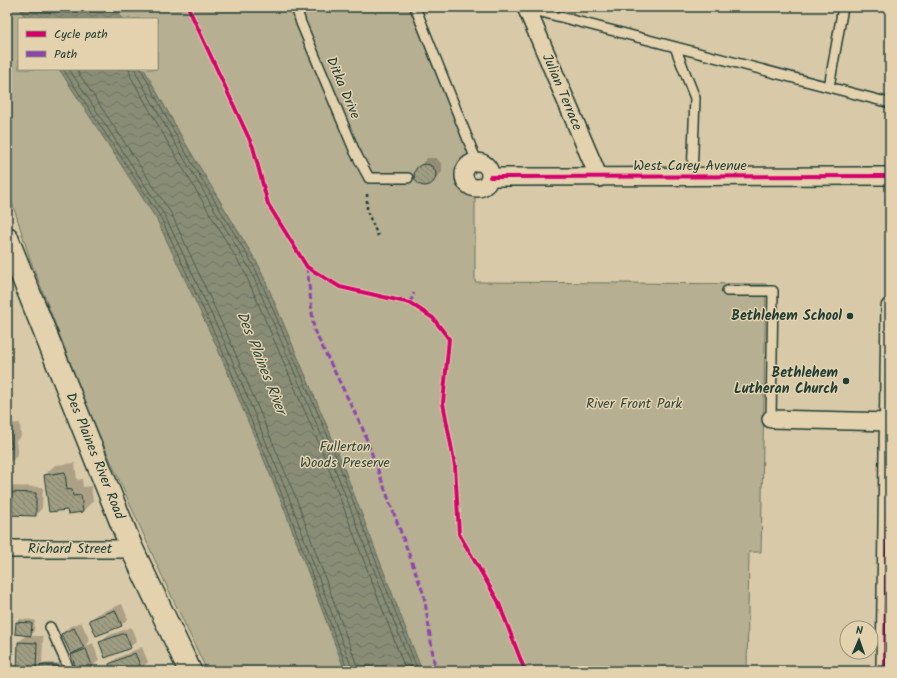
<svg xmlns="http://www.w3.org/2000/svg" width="897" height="678" font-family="Kalam,sans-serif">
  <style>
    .park { fill: #b6af92; stroke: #6a7663; fill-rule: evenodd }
    .water { fill: url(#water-waves); stroke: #5f6d5c }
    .shadow { fill: #0003 }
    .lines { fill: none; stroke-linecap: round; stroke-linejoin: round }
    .shore { stroke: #4a5d4e; stroke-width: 1 }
    .building { fill: url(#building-back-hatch); stroke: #1f3d34 }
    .service-casing { stroke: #1f3d34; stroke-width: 12 }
    .minor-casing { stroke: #1f3d34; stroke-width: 20 }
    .secondary-casing { stroke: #1f3d34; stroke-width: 25 }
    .path { stroke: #1f3d34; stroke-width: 2.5; stroke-dasharray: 3 3; stroke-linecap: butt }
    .service { stroke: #e4d2af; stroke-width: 9 }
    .minor { stroke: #e4d2af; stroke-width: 17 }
    .secondary { stroke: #e4d2af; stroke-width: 22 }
    .quiet { stroke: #8e44ad; stroke-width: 3; stroke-dasharray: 6 3; stroke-linecap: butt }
    .cycleway-casing { stroke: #e4d2af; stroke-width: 6 }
    .cycleway { stroke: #d6006c; stroke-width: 4 }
    .poi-dot { fill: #1f3d34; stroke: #e4d2af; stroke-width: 1.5 }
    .labels { text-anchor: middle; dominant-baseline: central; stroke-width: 3; stroke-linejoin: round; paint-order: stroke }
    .street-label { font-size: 14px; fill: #1f3d34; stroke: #e4d2af }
    .poi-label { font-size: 14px; font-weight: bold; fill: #1f3d34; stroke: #e4d2af; text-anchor: end }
    .park-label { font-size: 14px; fill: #2e483d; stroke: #e4d2af }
    .water-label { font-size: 15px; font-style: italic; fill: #2f493e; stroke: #e4d2af }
  </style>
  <defs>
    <pattern id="water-waves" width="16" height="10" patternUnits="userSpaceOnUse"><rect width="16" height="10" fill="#8a8d76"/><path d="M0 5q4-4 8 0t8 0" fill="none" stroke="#707462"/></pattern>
    <pattern id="building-back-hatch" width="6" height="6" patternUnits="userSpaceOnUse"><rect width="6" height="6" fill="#9f9e83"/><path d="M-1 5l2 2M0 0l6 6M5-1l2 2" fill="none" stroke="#81826c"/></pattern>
  </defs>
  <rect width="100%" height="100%" fill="#d8c9a8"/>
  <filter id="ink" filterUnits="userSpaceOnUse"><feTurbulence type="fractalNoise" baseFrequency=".025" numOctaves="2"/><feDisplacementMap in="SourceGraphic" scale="8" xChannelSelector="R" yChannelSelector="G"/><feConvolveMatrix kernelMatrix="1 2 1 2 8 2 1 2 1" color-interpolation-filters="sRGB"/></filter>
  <g filter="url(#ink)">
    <path class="park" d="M7,7H409L471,158L462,162C454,177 458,191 475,193V282L766,284L761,552H749L747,671H207L162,576L92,419L30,259L7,186ZM19,19H157V69H19Z"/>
    <path class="water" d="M19,7H117L122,19H26Z
      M59,69H144L184,141L259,266L335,445L422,671H345L282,503L217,347L157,220Z"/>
    <path class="shadow" d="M427,158H436L442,164V172L429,185H421L416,179V171Z
      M7,394L11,407L7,411Z
      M20,423L21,436L16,441L18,455L7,465V424Z
      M75,463L77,480L82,479L83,487L91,486L93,501L83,511L68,509L45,475L55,465Z
      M7,486L43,487L42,508L36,515L7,514Z
      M122,604L128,619L121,625L91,620L97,614Z
      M20,619L35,620L34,631L30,636H43L42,665L45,663H60V671H18L19,642L27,634L16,633L17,622Z
      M81,622L90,641L84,647L93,643L99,660L89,670L101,665L104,671H87L91,668L78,671L72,655L76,651L62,634L69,627Z
      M131,627L137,641L130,647L101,643L107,636Z
      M142,647L148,662L141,669L136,671H113L110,664L117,658Z"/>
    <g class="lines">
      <path class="shore" d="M63,69L161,218L220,345L285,502L348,671
        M69,69L165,216L225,343L290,500L353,671
        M76,69L171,213L230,341L296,498L359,671
        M129,69L131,77L171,148L245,273L322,451L406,671
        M135,69L137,75L176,145L251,271L327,448L413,671
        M141,69L180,143L255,268L332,446L418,671"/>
    </g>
    <path class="building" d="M414 175a11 11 0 1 1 22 0a11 11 0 1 1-22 0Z
      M10,432L12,448H7V433Z
      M65,472L67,490L72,489L73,496L81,495L83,512L68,514L67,510L49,512L44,475Z
      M7,492L36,493V516L7,515Z
      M115,610L122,626L96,636L89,620Z
      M16,622L32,623L31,636L15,634Z
      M74,628L84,648L71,654L61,634Z
      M125,633L131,648L105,658L99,642Z
      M18,642L37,643L36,671H17Z
      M86,649L93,668L84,671H77L71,655Z
      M135,653L142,670L111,671L109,664Z
      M40,665H57V671H40Z"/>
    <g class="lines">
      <g class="service-casing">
        <path id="service" d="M296,7L301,23L355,152L369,178H408
          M415,7L477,162
          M526,8L890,103
          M675,47L695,98L692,177
          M829,87L843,7
          M727,291H773L771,419
          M50,627L70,671"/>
      </g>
      <g class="minor-casing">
        <path id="minor" d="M526,7L599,178
          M464 175a13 13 0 1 1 26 0a13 13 0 1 1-26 0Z
          M490,177L890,176
          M771,419L890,422
          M7,549H132
          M885,671L890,307"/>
      </g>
      <g class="secondary-casing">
        <path id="secondary" d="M7,238L132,549L190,671"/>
      </g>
      <path class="path" d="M367,194V211L378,236"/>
      <use href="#service" class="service"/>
      <use href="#minor" class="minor"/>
      <use href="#secondary" class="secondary"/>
      <path class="quiet" d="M307,267L314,330L362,427L424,595L434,662L438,671
        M410,303L414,293"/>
      <g class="cycleway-casing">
        <path id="cycleway" d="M188,7L253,147L268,204L307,267L340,287L410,303L433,318L449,339L443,403L455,466L459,534L498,601L525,671
          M490,177L890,176
          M885,671L890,307"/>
      </g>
      <use href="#cycleway" class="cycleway"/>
    </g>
  </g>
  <g class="poi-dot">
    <circle cx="850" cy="316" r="4"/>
    <circle cx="846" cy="381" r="4"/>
  </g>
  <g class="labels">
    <g class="street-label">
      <text transform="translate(343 88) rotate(67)">Ditka Drive</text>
      <text transform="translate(562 92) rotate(67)">Julian Terrace</text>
      <text x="690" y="166">West Carey Avenue</text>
      <text transform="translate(95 456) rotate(68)">Des Plaines River Road</text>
      <text x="70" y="549">Richard Street</text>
    </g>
    <g class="poi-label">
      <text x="842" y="316">Bethlehem School</text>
      <text x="838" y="373">Bethlehem<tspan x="838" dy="16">Lutheran Church</tspan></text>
    </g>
    <g class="park-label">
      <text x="634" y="404">River Front Park</text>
      <text x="345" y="447">Fullerton<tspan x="345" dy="16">Woods Preserve</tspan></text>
    </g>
    <g class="water-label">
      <text transform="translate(261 363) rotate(68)">Des Plaines River</text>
    </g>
  </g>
  <rect width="897" height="678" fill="none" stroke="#e4d2af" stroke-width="24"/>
  <rect x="12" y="12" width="873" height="654" fill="none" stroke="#1f3d34" stroke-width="1.5" filter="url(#ink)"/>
  <rect x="18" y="18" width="140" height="52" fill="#e4d2af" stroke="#95967e"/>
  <rect x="26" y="31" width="20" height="6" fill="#d6006c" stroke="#95967e"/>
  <text x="54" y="38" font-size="12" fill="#1f3d34">Cycle path</text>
  <rect x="26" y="51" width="20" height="6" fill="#8e44ad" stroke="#95967e"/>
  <text x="54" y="58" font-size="12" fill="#1f3d34">Path</text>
  <g transform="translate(859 640) rotate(2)"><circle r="19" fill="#e4d2af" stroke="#95967e"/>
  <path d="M0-3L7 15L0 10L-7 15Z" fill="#1f3d34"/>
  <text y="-6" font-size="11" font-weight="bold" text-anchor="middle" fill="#1f3d34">N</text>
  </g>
</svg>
